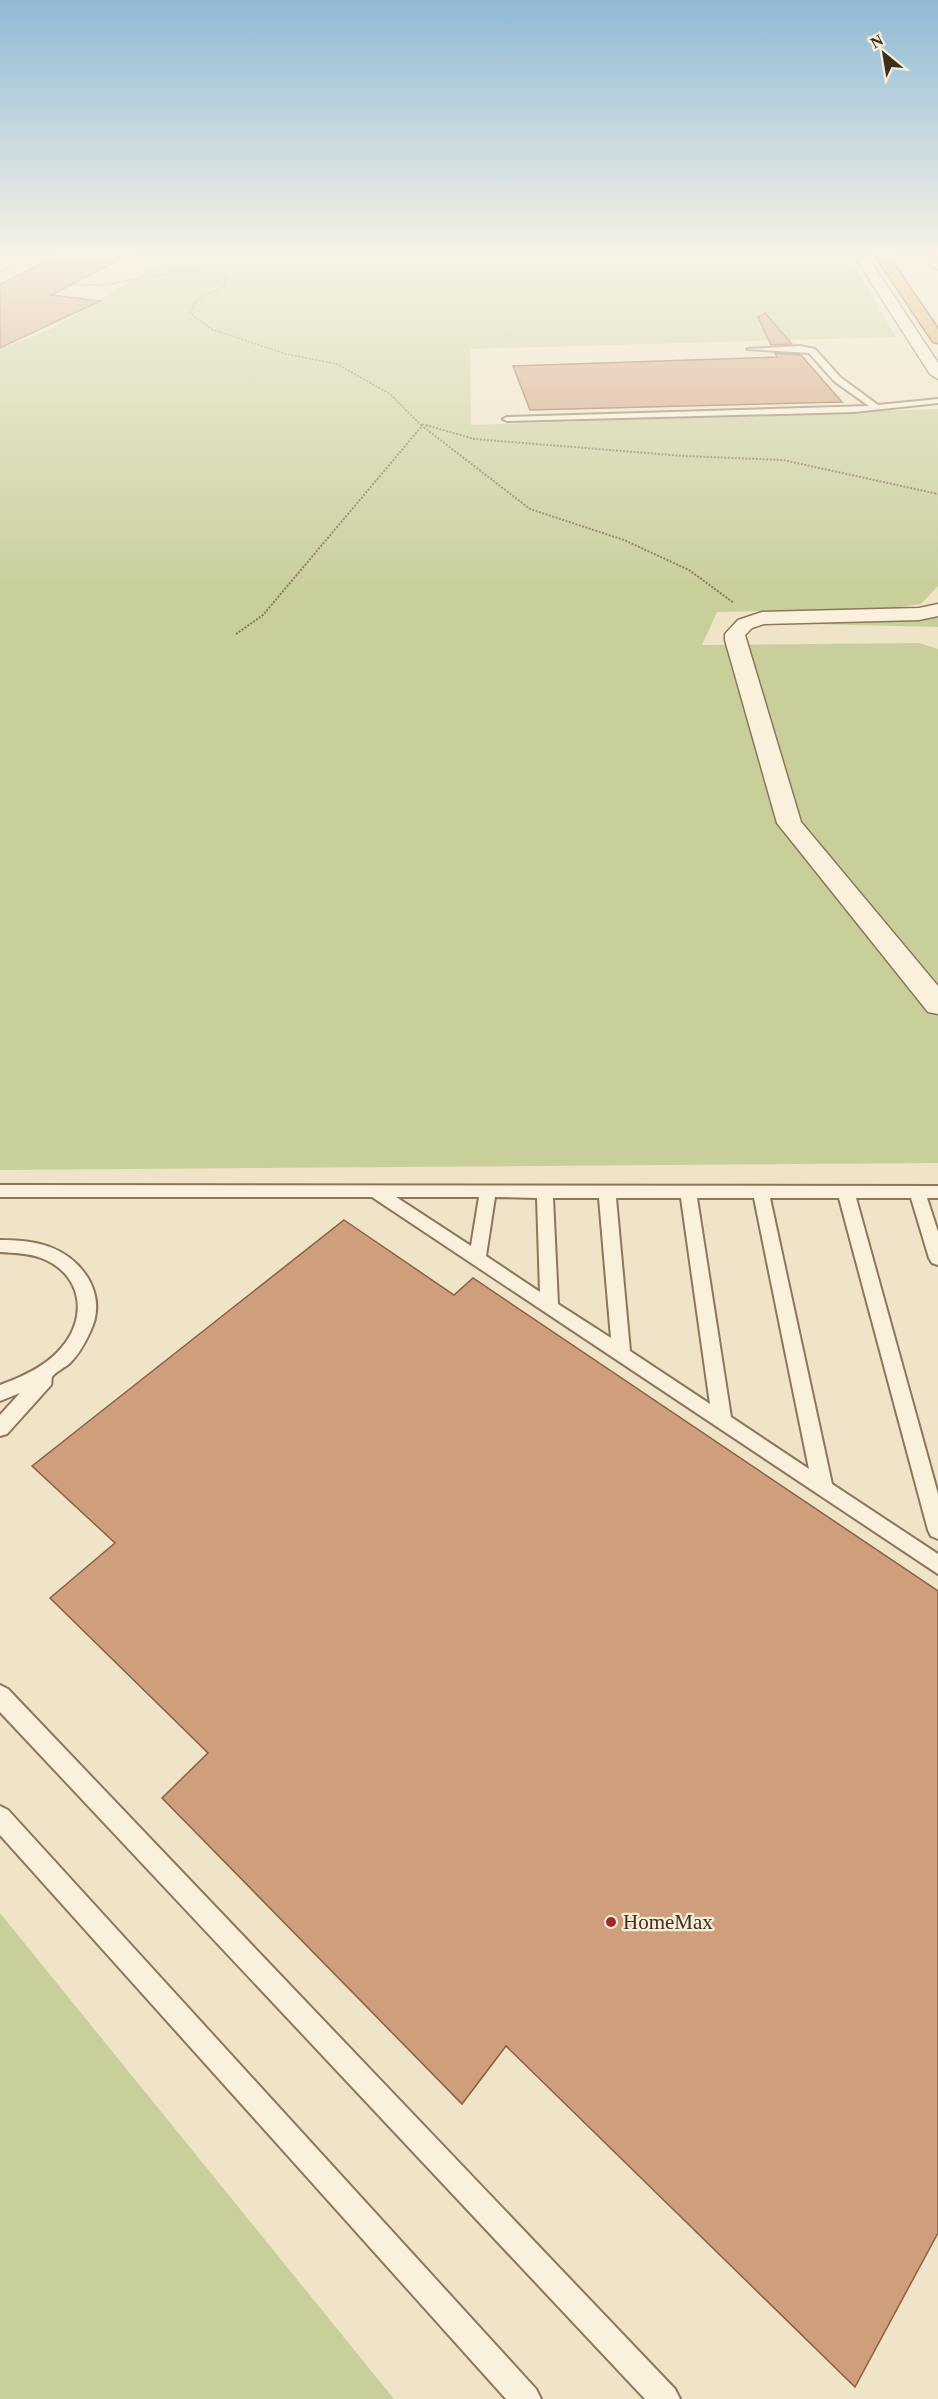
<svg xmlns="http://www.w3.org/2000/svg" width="938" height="2399" font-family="Georgia,serif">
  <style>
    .green { fill: #c9cf9b }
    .building { fill: #cf9f7d; stroke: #8d5f41; stroke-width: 1.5 }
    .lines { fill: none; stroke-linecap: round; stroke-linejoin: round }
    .lane-casing { stroke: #8d765c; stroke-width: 4 }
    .street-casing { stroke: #8d765c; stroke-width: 3 }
    .highway-casing { stroke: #5b4430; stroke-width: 3 }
    .path-far1 { stroke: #8d765c; stroke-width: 1.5; stroke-dasharray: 2 1.5; stroke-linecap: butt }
    .path { stroke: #8d765c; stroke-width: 2; stroke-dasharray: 2 1.5; stroke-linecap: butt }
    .lane { fill: #faf1dc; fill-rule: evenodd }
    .street { fill: #faf1dc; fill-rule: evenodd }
    .highway { fill: #e0a458; fill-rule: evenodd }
    .poi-dot { fill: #9e2a2b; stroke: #f7eed8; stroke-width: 2 }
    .labels { text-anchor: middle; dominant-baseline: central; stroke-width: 4.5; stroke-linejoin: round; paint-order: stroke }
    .near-poi-label { font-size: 21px; fill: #3d2e20; stroke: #f7eed8; text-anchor: start }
  </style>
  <rect width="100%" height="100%" fill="#f0e4c8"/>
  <path class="green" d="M175,254H848L896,337L470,349L471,425L938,409V586L921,604L893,608L717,612L702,645L919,643L938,649V1163L0,1170V349L55,327Z
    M938,617V627L767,623L780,621L921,620Z
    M0,1913L394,2399H0Z"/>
  <path class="building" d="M62,254H130L51,295L100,301L0,348V284Z
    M765,313L792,344L771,345L758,317Z
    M775,353L801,355L842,402L530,410L513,366L777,357Z
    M344,1220L454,1295L473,1278L938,1591V2233L855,2387L506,2046L462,2104L162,1798L208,1753L50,1598L115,1543L32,1466Z"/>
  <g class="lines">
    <g class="lane-casing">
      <path id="lane" d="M800,346L815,349L840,377L878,405L938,399V403L854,412L507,421L503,419L507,417L869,406L834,381L809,353L747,349Z
        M0,1185L938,1186V1198H927L938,1232V1265L932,1263L929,1258L911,1198H856L938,1494V1539L931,1536L928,1530L839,1198H770L832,1484L938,1554V1574L372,1197H0ZM396,1197H479L471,1246ZM495,1197L537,1198L540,1292L486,1256ZM553,1198H599L611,1338L558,1304ZM616,1198H681L710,1404L630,1351ZM697,1198H754L809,1469L731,1417Z
        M0,1240C17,1240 34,1241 50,1247C84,1260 108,1296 90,1332C85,1343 79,1354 70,1363C66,1367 55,1372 52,1377C51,1380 52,1383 51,1385L7,1434L0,1436V1415L20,1393L0,1401V1385C22,1377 47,1366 62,1347C89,1315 81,1273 41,1258C28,1253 14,1253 0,1252Z
        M0,1685L8,1689L675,2389L680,2399H645L0,1712Z
        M0,1806L8,1810L536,2389L541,2399H506L0,1835Z"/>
    </g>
    <g class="street-casing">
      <path id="street" d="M853,254H866L938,363V379L930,374Z
        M924,254H937L938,269L933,268Z
        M938,604V616L919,620L764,624L752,628L745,635L801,822L938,986V1014L928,1012L777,823L725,640V634L738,620L762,612L919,608Z"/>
    </g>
    <g class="highway-casing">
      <path id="highway" d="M874,254H887L938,329V343L933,342Z"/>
    </g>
    <path class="path-far1" d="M0,272L36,254
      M0,284L104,285L181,271L225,274L226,285L196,301L190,313L211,329L286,354L337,364L390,394L423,427
      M422,424L431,427"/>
    <path class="path" d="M421,425L530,509L624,540L689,570L734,603
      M426,425L474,439L684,456L783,460L938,494
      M236,634L263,615L422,426"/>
    <use href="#lane" class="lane"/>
    <use href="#street" class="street"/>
    <use href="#highway" class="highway"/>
  </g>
  <linearGradient id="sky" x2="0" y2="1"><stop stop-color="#8fbad6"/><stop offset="0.43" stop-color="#f8f3e6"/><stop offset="1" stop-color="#f8f3e6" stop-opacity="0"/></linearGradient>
  <rect width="938" height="590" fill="url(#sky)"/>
  <circle class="poi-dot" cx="611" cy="1922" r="6"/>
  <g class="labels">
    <g class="near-poi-label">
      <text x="623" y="1922">HomeMax</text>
    </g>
  </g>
  <g transform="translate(884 54) rotate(330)" stroke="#f7eed8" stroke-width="4.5" paint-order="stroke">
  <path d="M0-4.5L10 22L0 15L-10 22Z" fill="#3d2e20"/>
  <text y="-9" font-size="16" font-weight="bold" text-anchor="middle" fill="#3d2e20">N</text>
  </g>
</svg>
